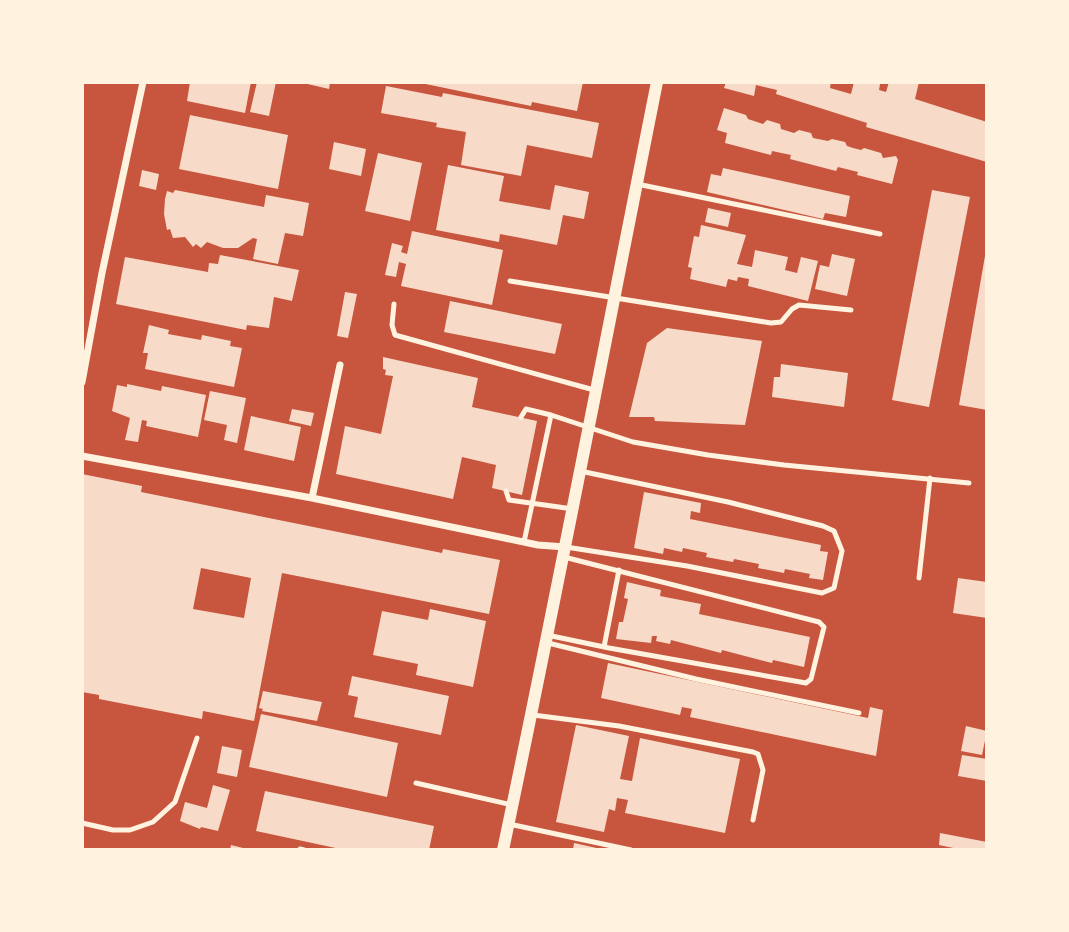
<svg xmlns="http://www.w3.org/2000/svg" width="1069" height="932" font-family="Ubuntu,sans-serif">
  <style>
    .building { fill: #f7dbc8; fill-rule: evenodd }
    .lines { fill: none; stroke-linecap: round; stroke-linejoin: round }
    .service { stroke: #fff3e0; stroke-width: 5 }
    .minor { stroke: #fff3e0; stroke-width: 7 }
    .tertiary { stroke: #fff3e0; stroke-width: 12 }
  </style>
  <rect width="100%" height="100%" fill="#c8553d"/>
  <path class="building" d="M190,82H251L245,113L187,101Z
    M257,82H276L269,116L250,112Z
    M299,82H330L329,89Z
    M416,82H583L577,111L532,102L531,106Z
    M726,82H831L830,88L851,94L854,82L880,84L879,90L886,92L889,82H919L915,99L987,122V162L866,127L867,123L776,94L777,90L756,85L754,96L724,88Z
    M386,86L442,97L443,93L599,123L592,158L527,145L521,176L461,165L466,132L436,127L437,123L381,113Z
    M724,108L746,115L748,119L763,124L767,120L780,124L781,129L794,133L799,130L811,133L813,138L828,141L832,139L845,142L847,146L853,148L861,150L864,148L881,153L883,158L896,156L898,160L892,184L857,175L858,172L838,167L836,171L790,159L791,155L772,151L771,155L725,143L727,133L717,130Z
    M190,115L288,135L278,189L179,169Z
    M334,142L366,149L361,176L329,169Z
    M378,153L422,163L410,221L365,211Z
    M448,165L504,176L499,201L550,210L555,185L589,192L584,219L563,215L557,245L500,234L499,242L436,230Z
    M723,168L850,196L846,217L825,213L823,219L707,192L711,174L721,176Z
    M142,170L159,174L156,190L139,186Z
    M175,190L264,207L266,195L309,203L303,236L285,233L278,264L253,259L257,239L253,238L238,248H223L207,242L201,248L196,244L193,247L185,237L173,238L170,229L167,230L164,214L165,199L167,191L173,193Z
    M932,190L970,197L929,407L892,400Z
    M708,208L731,213L728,227L705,222Z
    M701,225L746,235L737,264L752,267L755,250L788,257L785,270L797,273L801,257L818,261L808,301L748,286L749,279L738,277L737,281L728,279L726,287L690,279L692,268L688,267L694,236L699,237Z
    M412,231L503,250L492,305L401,286L406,264L399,262L396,277L385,275L392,243L403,246L401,252L407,254Z
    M832,254L855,259L847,296L815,289L820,265L829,267Z
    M220,255L299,270L292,301L274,297L269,328L247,325L246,330L116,304L125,257L208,272L209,263L218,264Z
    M985,256H987V410L959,405Z
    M345,292L357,294L348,338L337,336Z
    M450,301L562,324L555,354L444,332Z
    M149,325L169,330L168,334L201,340L202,335L231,341L230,346L242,348L234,387L145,369L148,353H143Z
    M667,328L762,341L745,425L655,421L654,417H629L647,343Z
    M383,357L478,378L472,407L537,421L522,495L492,488L496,465L462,457L453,499L336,474L345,426L381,434L393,376L385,375L386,370L383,369Z
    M781,364L848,373L844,407L772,397L774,377H780Z
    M127,384L161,391L162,386L206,395L198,437L146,426L147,421L142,420L138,442L125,440L130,418L112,411L117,385L127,387Z
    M210,391L246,398L237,443L224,440L227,425L204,420Z
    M292,409L314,413L311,426L289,421Z
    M251,416L301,427L294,461L244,450Z
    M82,474L142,486L141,492L442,553L443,549L500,560L489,614L282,573L254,721L203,711L202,719L99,699V695L82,692ZM201,568L251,578L244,618L193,609Z
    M644,492L701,503L700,513L691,511L690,519L821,545L820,551L828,552L823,580L809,578L810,574L785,569L784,573L758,568L759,564L734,559L733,562L706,557L707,553L683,548L682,552L664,548L663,554L634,548Z
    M958,578L987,582V618L953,613Z
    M627,582L661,590L660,596L701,604L699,614L810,637L804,667L773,660L772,663L722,650L721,653L671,640L670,644L656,641L657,636H652L651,643L616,639L619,622H623L628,599L624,598Z
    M430,609L486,621L473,687L416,675L418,664L373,655L382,611L428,620Z
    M608,663L868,718L870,707L883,710L876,756L690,717L692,709L682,707L680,715L601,698Z
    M352,676L449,696L441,735L354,717L358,697L348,695Z
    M263,691L322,702L317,721L262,711L263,709L259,708Z
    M261,714L398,743L387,797L249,767Z
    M576,725L629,736L620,779L632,781L640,738L740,759L725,833L625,813L628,800L617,798L615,811L609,809L604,832L556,822Z
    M966,726L987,731L982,755L961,751Z
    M222,746L242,750L237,777L217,773Z
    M962,755L987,759V781L958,776Z
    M213,785L230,790L218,831L201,827L200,829L180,821L185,802L207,808Z
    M265,791L434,826L429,850H345L256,831Z
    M940,833L987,842V850H963L939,845Z
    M574,843L601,849V850H573Z
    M231,845L247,849V850H230Z"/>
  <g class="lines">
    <path class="service" d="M637,184L880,234
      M510,281L771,323L781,322L792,309L799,305L851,310
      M394,304L392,325L395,335L594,390
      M521,417L526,409L551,415
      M506,491L509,500L573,509
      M524,542L551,415L633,442L708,455L784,465L969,483
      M566,547L687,566L822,593L834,588L842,551L834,531L823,526L728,502L580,471
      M919,578L930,478
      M547,635L609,648L806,683L811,679L824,627L819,622L564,557
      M548,643L696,679L859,713
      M604,647L619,570
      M533,715L619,726L753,752L758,754L763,770L753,820
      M416,783L512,805
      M82,823L113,830H130L153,822L175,802L197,738
      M509,824L631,850
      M300,849L304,850"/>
    <path class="minor" d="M82,382L102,273L143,82
      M82,456L312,498L538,545L565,547
      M312,498L340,365"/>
    <path class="tertiary" d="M503,850C557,594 606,338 657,82"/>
  </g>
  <rect width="1069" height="932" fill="none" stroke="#fff3e0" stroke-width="168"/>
</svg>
